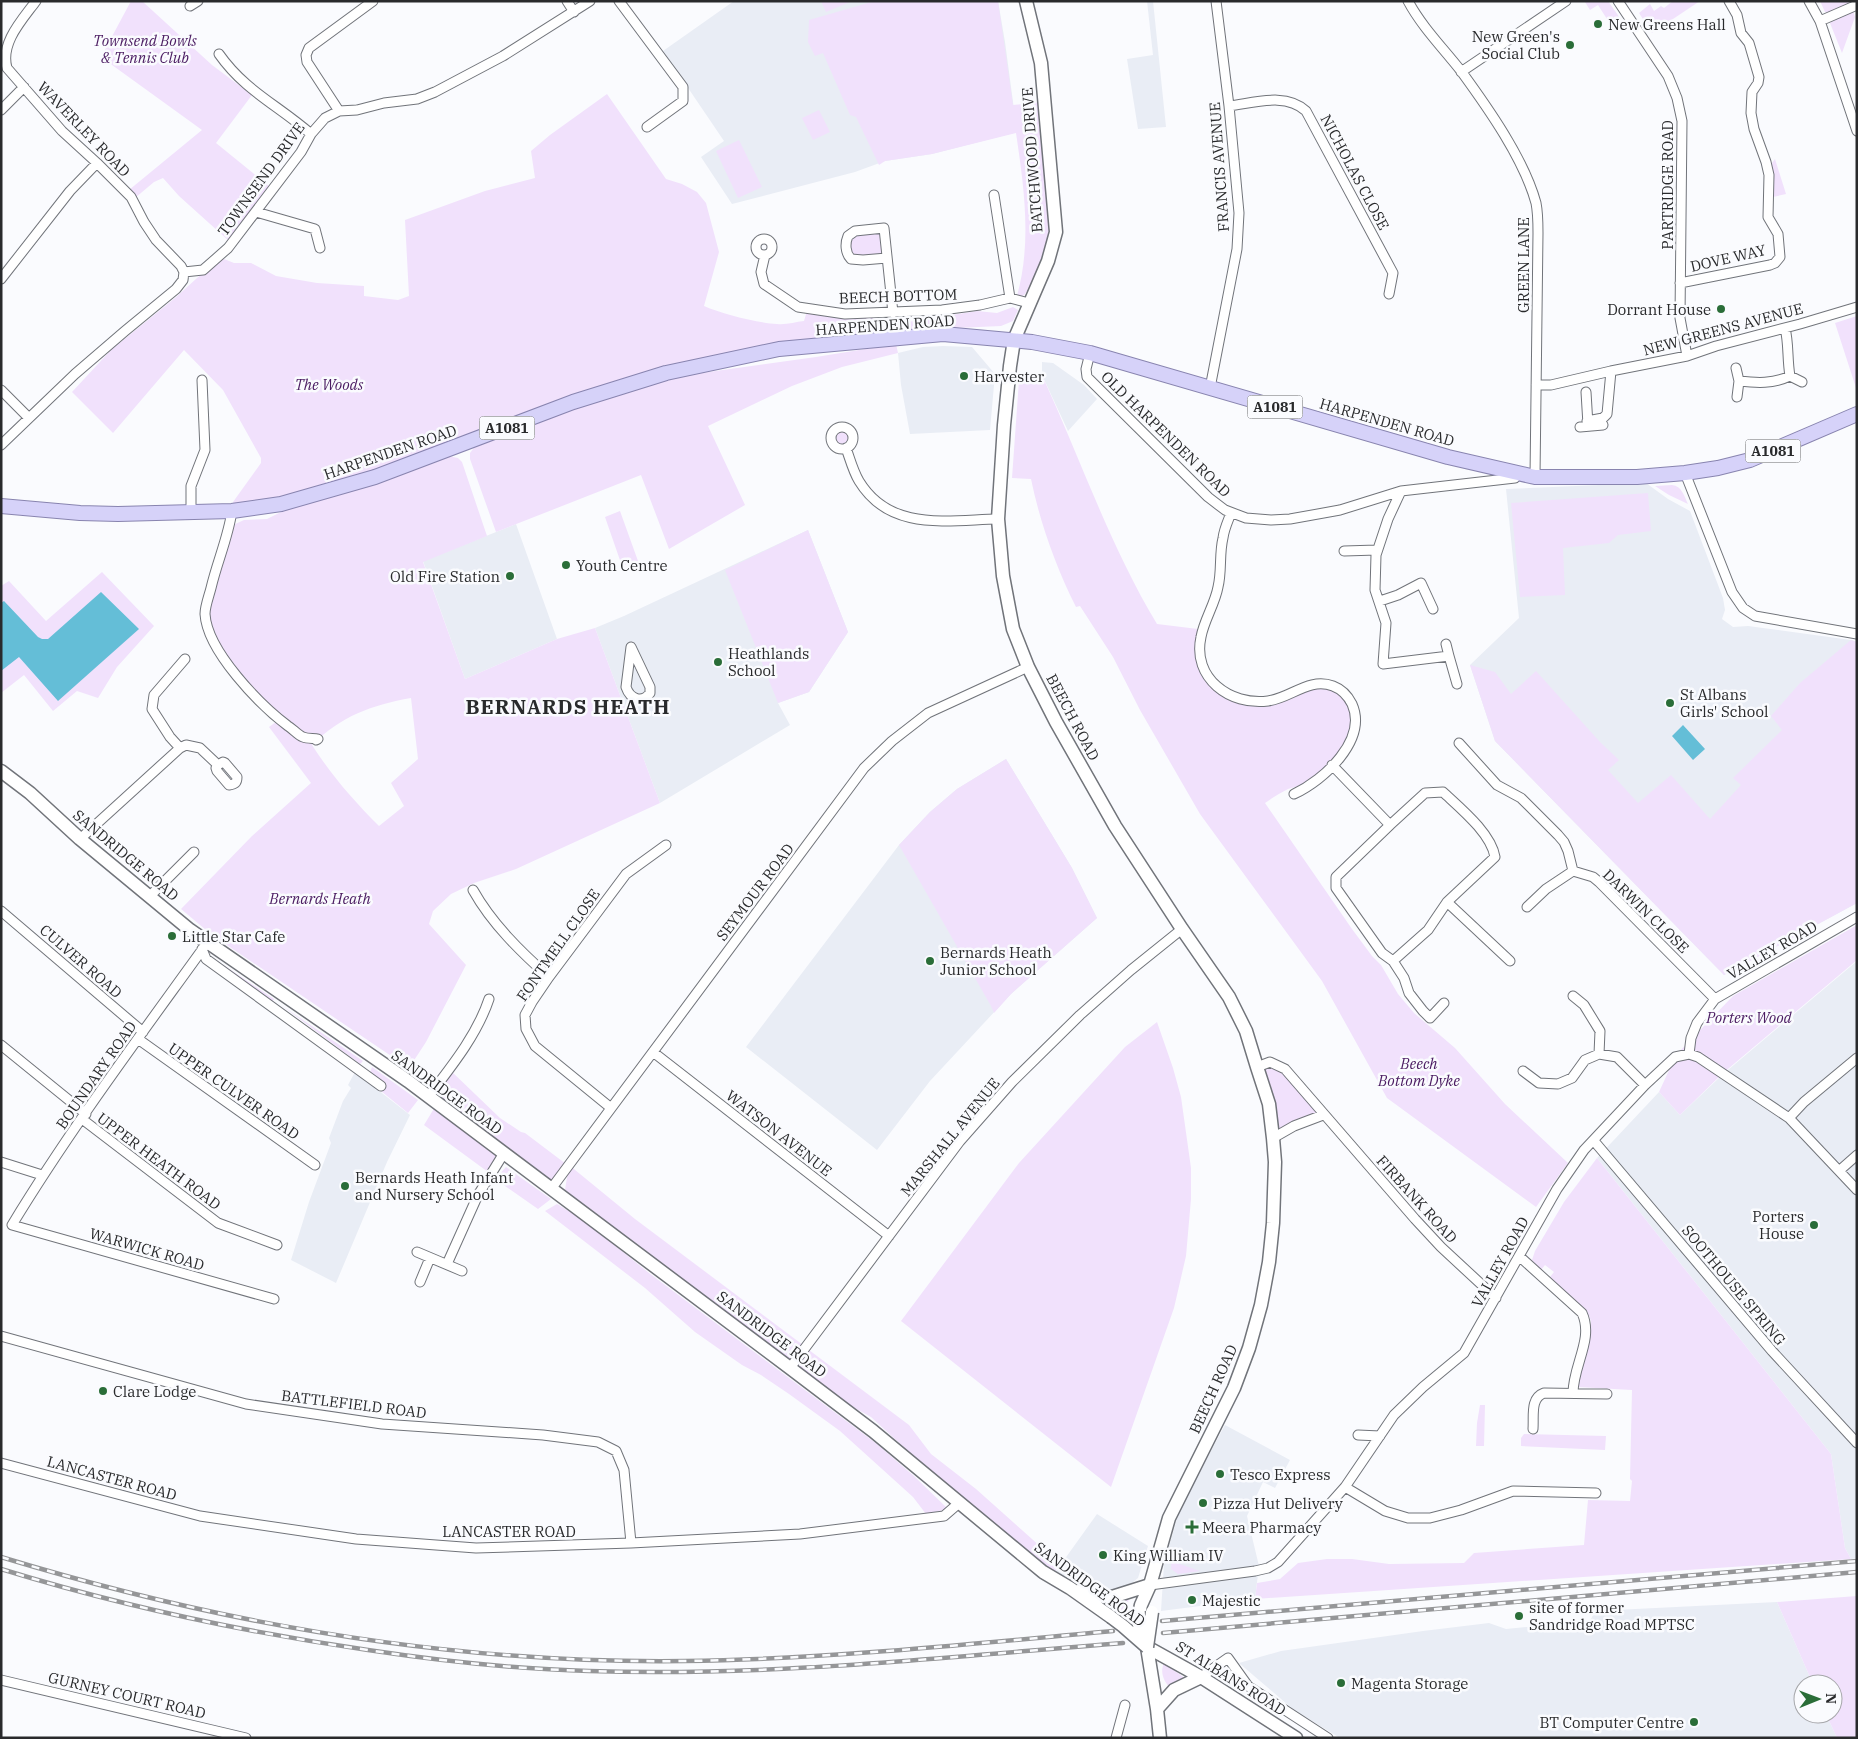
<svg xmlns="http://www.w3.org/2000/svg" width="1858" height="1739" font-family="'IBM Plex Serif',serif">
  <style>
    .built { fill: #e9edf5 }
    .green { fill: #f1e1fc; fill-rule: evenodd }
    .water { fill: #64bed7 }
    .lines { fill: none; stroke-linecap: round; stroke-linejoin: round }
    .street-casing { stroke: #71747a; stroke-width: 11 }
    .secondary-casing { stroke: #71747a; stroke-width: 15 }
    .primary-casing { stroke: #8884af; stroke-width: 16 }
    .street { stroke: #fff; stroke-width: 9 }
    .secondary { stroke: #fff; stroke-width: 12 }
    .primary { stroke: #d6d2f9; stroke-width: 14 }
    .rail-casing { stroke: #959698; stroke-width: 4.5 }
    .rail { stroke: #fafbfe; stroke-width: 2.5; stroke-dasharray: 8; stroke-linecap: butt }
    .secondary-bridge-casing { stroke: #71747a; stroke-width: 15; stroke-linecap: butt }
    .secondary-bridge { stroke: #fff; stroke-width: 12 }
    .poi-dot { fill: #2a6d38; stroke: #fafbfe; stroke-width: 2 }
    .labels { text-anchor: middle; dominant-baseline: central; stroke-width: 5; stroke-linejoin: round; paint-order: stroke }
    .shield { fill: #fafbfe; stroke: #68696b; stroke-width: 1 }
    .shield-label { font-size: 14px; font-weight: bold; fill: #292a2c }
    .poi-label { font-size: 15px; fill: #292a2c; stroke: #fafbfe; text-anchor: start }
    .park-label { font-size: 15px; font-style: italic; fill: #4b1c62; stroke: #fafbfe }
    .street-label { font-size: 15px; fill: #292a2c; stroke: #fafbfe }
    .district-label { font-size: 20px; font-weight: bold; letter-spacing: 1px; fill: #292a2c; stroke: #fafbfe }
  </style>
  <rect width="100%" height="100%" fill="#fafbfe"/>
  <path class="built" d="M734,1H998L1005,42L1017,132L932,154L885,161L855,172L732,204L701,157L724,141L663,51Z
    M1147,1H1153L1166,127L1138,129L1127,59L1153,55Z
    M943,346L972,347L995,374L990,430L910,434L901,385L898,353L923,347Z
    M1042,362L1053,363L1084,385L1097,399L1068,431L1042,375Z
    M1646,483L1668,499L1690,511L1723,598L1725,610L1722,619L1733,627L1748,626L1851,640L1857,642V903L1724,975L1495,741L1470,665L1519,618L1506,489Z
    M516,524L557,639L465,679L423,561Z
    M808,530L848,632L809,692L778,703L790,725L660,803L595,628L624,616Z
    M1006,759L1072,868L1097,918L1011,994L930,1081L877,1150L746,1047L899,845L930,812L957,789Z
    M1857,961V1558L1851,1559L1845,1548L1831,1454L1597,1158L1659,1092L1680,1115L1722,1075Z
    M355,1072L410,1115L387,1162L336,1283L291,1260L309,1202L331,1143L329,1138L343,1101L351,1088L348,1085Z
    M1225,1425L1290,1460L1275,1488L1263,1482L1247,1516L1259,1566L1255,1599L1161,1611L1164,1564L1180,1508Z
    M1097,1514L1148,1546L1138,1578L1122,1591L1092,1589L1054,1574Z
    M1777,1602L1813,1684H1803V1714H1826L1837,1738H1340L1294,1710L1239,1663L1281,1651L1423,1631L1489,1623L1506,1629L1590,1621L1595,1611Z"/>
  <path class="green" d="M131,1H142L212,65L252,95L216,143L270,187L229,241L179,196L163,178L154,182L135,198L129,190L202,130L101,57Z
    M821,1H850V2L826,12Z
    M875,1H998L1013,105L1040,102L1050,235L1039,271L1025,294L1021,297L1017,296C1032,242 1024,187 1016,133L932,154L885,161L879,165L856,117L850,115L823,53L815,56L808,42L809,20Z
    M1586,1H1608L1622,21L1615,26L1616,28L1614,30L1598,5L1590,10L1585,2Z
    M1673,1H1700L1652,33L1639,13L1650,4L1654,11L1661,6L1664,8Z
    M1820,1H1851L1852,4L1830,12H1825Z
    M1853,11L1855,17L1842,53L1830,23L1834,19Z
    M607,94L666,179L682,184L697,192L706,203L719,252L704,306C722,314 758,323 777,324C786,325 795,322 804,321L807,311L881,316L883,326L977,311L997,313L1013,307L1018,310L1013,321L1001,326L934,329L708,360L348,479L307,491L234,506L233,502L261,463V458L223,390L184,350L113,433L72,392L111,350L175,298L207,269L224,259L234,263H251L276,276L317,283L364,286V296L398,300L409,296L405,220L485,191L535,178L531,151L550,135Z
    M819,110L830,132L813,140L802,118Z
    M739,140L762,187L738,198L716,151Z
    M1775,159L1786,194L1773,197L1769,167Z
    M879,233C883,237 885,249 882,254L858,256L850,252L851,239L857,234Z
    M1857,316V391L1835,323Z
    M896,344L898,353L842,367L792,386L708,426L745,505L669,549L641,475L496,532L470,459V453L476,445L575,406L647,385L687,375L816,357Z
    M1042,375C1080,458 1110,546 1157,624L1198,629C1186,679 1226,715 1276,704C1292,701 1305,687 1322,688C1333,689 1344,696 1349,706C1362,734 1327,769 1305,783C1300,786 1293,787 1288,789C1280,793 1272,798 1265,803L1352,929L1372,956L1381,965L1398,994L1414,1013L1455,1048L1505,1104L1568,1163L1536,1207L1387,1098L1322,981L1200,814L1140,710L1113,657L1080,606L1076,607C1056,567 1040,523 1031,479L1012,478L1019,380Z
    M836 438a6 6 0 1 1 12 0a6 6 0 1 1-12 0Z
    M448,456L458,458L462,462L487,536L423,562L465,679L557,639L595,628L660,803L516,869L474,883L451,894L433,911L429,924L466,965L426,1042L409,1068L212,935L181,909L252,836L311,783L269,727L280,719L221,652L211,628L209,599L231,526L244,520L267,519L291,507ZM411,698L418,759L391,783L404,806L379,826C353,800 332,776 312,745C341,716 372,705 411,698Z
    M1672,485C1682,486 1684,496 1688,504L1669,495L1655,486Z
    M1648,493L1651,531L1618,535L1609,543L1563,548L1565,595L1520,597L1511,503Z
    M620,511L638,561L622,566L605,517Z
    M808,530L848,632L809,692L778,703L725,570Z
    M102,572L154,626L117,667L98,698L77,691L53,711L24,675L1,693V586L9,581L46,621Z
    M1851,640L1857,642V903L1724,975L1495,741L1470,665L1495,672L1511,694L1536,671L1600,742L1619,760L1608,770L1638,803L1671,775L1710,819L1741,785L1733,778L1782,730L1771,716L1800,683Z
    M1006,759L1072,868L1097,918L1011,994L994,1013L991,1006L899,845L930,812L957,789Z
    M1857,925V960L1722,1074L1680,1115L1659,1092L1676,1055L1733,996Z
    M213,958L274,999L272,1003Z
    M281,1005L363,1061L360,1064Z
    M1157,1022L1173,1068L1181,1097L1191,1168V1199L1186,1256L1174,1308L1111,1487L901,1321L1019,1163L1125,1047Z
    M1270,1062L1285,1069L1323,1115L1273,1138L1257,1067Z
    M372,1067L418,1100L408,1113L381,1091L385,1084L370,1073Z
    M450,1070L500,1118L521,1132L525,1133L566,1164L552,1184L431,1093Z
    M438,1102L502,1152L488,1172L424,1125Z
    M1597,1158L1831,1454L1845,1548L1851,1559L1255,1599L1257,1583L1280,1579L1298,1563L1327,1559H1352L1389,1564L1464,1563L1474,1553L1584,1545L1588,1500L1630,1501L1632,1481L1630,1479L1632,1390L1578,1387V1376L1589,1345L1591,1321L1587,1311L1550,1277L1554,1272L1545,1265L1541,1270L1532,1260L1535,1251L1564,1202Z
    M569,1165L635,1219L803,1345L790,1364L692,1289L641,1247L601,1220L565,1190Z
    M506,1167L551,1199L538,1209L495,1179Z
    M557,1204L582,1219L649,1273L877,1444L915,1477L948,1509L926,1514L913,1497L840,1431L789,1394L761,1375L742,1365L695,1332L645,1288L545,1211Z
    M805,1347L909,1425L931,1454L976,1489L1060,1564L1055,1572L961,1500L871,1417L831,1395L790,1368Z
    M1480,1405H1485L1484,1446H1476L1477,1423Z
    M1524,1434L1606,1436L1605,1450L1521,1446V1438Z
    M1172,1555L1174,1562L1177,1563L1200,1571L1178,1574L1171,1569Z
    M1129,1595L1127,1613L1120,1615L1103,1605V1600Z
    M1857,1596V1738H1837L1826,1714H1833V1684H1813L1777,1602Z
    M1164,1663L1186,1679L1170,1688C1163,1680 1160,1672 1164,1663Z"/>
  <path class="water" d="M101,592L139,629L58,701L19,657L1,671V603L4,601L38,637L42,639H48Z
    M1683,725L1705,749L1693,760L1672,736Z"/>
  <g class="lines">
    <g class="street-casing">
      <path id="street" d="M36,1C22,20 0,43 7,68L62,131L97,163L131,197L144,222L156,240L181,266L184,272
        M567,1L574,12
        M619,1L683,87V101L647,127
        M1408,1C1422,27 1443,48 1461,71C1488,108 1524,159 1536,203C1538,213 1538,223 1538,233L1535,477
        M1618,1L1668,76L1677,98L1682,121L1680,318L1687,356
        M1809,1L1820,21L1857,131
        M190,6L198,1
        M1820,21L1857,5
        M219,54C245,91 278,105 311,134
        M1461,72L1566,1
        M1229,106C1254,103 1286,92 1306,111L1393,273L1389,294
        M1,110L24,87
        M339,111L307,62L306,55L309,48L373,1
        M994,195L1010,298
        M256,212L315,229L320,248
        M756 247a8 8 0 1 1 16 0a8 8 0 1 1-16 0Z
        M765,255L761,272L764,284L798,307L845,314L942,310L980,305L1010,298L1029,303
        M887,258L863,260L851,259C845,253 845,243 848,236L855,231L884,228L893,313
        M184,272L203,270L228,248L301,152L311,134L325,118L339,111L357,110L384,103L417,99L435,92L503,56L590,1
        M1,279L70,191L97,163
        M1680,283L1770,265L1775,263L1780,257L1778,234L1768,217L1769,175L1766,162L1754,129L1751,113L1752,92L1758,83L1759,77L1749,43L1741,33L1737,15L1729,1
        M1785,328C1789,344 1787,359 1790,376
        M1090,353L1086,369L1087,377L1208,497L1225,510L1246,518L1271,520L1290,519L1340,510L1401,491L1515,478
        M1736,368L1739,381C1757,383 1773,384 1790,376
        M1790,376L1802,382
        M1536,385H1551L1611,371L1687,356L1716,346L1800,324L1857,307
        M1210,388L1237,249L1239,213L1229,106L1216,1
        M1,390L29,418
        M1586,392L1588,425
        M1737,397L1739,381
        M1587,421L1603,418L1607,414L1611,371
        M831 438a11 11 0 1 1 22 0a11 11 0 1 1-22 0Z
        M1580,427L1603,425
        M1,445L75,374L125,331L176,289L183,280L184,272
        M846,448C850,459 853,471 859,481C890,532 947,520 998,519
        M1685,473L1732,592L1743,608L1755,616L1857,634
        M1401,491L1388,519L1376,555L1375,590L1386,623L1383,664L1449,656L1457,684
        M232,511C228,538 217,562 211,588C209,596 205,606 205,614C207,651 260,705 288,726C293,729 298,735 303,737C308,739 314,738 318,739L316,740
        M191,513V486L205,450L202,380
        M1231,513C1228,521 1224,529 1223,538C1219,554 1222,571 1218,587C1215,604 1204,620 1201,637C1192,678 1230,706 1268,701C1291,698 1309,677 1333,686C1341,689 1348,696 1352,704C1368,740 1324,780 1294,794
        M1344,551L1377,550
        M1380,601L1398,595L1421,583L1433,609
        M1446,644L1449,656
        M631,647L650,687V693C642,704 630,699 626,687Z
        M1459,743L1497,785L1521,798L1558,835L1564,842L1568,851L1573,871
        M180,748L170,737L152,709L154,695L185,659
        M1332,765L1390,825L1425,793L1443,792C1460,808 1491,833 1495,857L1447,902L1428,930L1393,961L1382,953L1336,888V877L1390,825
        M80,839L180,748L186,745L200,748L218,765L223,762L225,763L237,777C237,783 235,784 229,785L217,771L216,768L218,765
        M1573,871L1593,877L1599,882L1715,999
        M473,890C492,924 521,952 549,977
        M150,896L194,852
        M1447,902L1510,961
        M1527,907L1546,889L1573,871
        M1,911L143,1032
        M207,943C140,1036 71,1128 12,1225L274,1299
        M202,949L206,959L381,1086
        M1393,961L1404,978L1409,993L1423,1011L1430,1018L1444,1003
        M1573,996L1584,1005L1600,1031L1599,1054
        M138,1039L315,1165
        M1,1045L86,1114
        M653,1052L889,1236
        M1689,1054L1691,1038L1697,1023L1715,999L1857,917
        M1257,1067L1270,1062L1285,1069L1415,1219L1441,1247L1496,1298
        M1523,1071L1539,1083L1558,1084L1572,1078L1585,1060L1599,1054L1617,1057L1645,1085
        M428,1097C451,1067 477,1035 489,999
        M611,1108L535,1046L526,1029L525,1015L532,1002L549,977L626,874L666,845
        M1789,1118L1804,1102L1857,1058
        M82,1119L218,1223L277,1245
        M1273,1138L1294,1126L1323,1115
        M1594,1141L1772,1351L1857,1443
        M1,1162L42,1175
        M1840,1170L1857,1155
        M551,1189L864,768L892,741L928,713L1028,667
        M417,1252L462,1271
        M1519,1256L1582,1313C1594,1339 1573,1365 1573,1393
        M447,1264L478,1195L504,1153
        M420,1282L430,1258
        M1,1336L246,1404L382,1424L543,1435L598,1442L616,1451L624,1470L631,1543
        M790,1368L960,1141L1012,1082L1080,1015L1131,970L1182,929
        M1533,1429C1534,1416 1530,1398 1544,1393L1607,1394
        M1358,1435L1380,1436
        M1,1463L200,1516L356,1539L476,1548L631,1543L800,1534L944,1516L959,1503
        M1345,1487L1385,1511L1408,1518H1430L1461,1510L1513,1491L1596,1493
        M1150,1585L1255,1571L1268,1568L1278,1562L1345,1487L1394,1415L1423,1387L1464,1353L1557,1189L1584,1150L1645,1085L1675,1057L1689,1054L1698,1057L1789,1118L1857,1190
        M1201,1677L1228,1658L1248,1686L1328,1738
        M1,1680L246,1738
        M1116,1738L1125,1705"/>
    </g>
    <g class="secondary-casing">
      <path id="secondary" d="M1026,1L1041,63L1056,232L1048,261L1014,340L1010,366L1004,425L998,519L1003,576L1013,629L1028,667L1056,722L1115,826L1182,929L1229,997L1246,1031L1257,1067L1269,1104L1273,1138L1275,1162L1273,1223L1269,1262L1261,1305L1249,1348L1234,1388L1169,1518L1150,1585L1141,1605L1139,1614
        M1,771L30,793L80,839L190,930L408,1081L790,1368L873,1431L1043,1572L1070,1588L1111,1617
        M1078,1591L1097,1596L1112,1597L1150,1585
        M1147,1647L1201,1677L1296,1738
        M1147,1647L1157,1709L1160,1738
        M1157,1709L1174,1690L1201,1677"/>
    </g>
    <g class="primary-casing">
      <path id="primary" d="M1,506L80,513L118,514L232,511L281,504L375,477L573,402L666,373L779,349L943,334L1032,342L1090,353L1448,457L1535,477H1637L1685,473L1718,468L1750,460L1857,414"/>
    </g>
    <use href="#street" class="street"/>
    <use href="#secondary" class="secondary"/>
    <use href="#primary" class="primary"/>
    <g class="rail-casing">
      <path id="rail" d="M1,1557C221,1624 454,1664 685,1661C828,1659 970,1644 1113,1631
        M1,1569C121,1606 244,1632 368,1650C441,1661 515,1669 589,1671C768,1677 945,1657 1123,1643
        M1162,1621L1857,1561
        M1163,1633L1857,1572"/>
    </g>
    <use href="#rail" class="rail"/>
    <g class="secondary-bridge-casing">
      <path id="secondary-bridge" d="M1139,1614L1138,1622L1146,1644
        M1111,1617L1123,1626L1147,1647
        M1147,1647L1152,1612"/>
    </g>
    <use href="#secondary-bridge" class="secondary-bridge"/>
  </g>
  <g class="poi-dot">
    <circle cx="1598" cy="24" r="5"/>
    <circle cx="1570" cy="45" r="5"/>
    <circle cx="1721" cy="309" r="5"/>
    <circle cx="964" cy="376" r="5"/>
    <circle cx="566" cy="565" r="5"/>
    <circle cx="510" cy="576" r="5"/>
    <circle cx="718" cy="662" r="5"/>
    <circle cx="1670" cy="703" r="5"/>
    <circle cx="172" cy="936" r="5"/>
    <circle cx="930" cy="961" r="5"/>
    <circle cx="345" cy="1186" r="5"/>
    <circle cx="1814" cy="1225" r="5"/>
    <circle cx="103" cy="1391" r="5"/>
    <circle cx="1220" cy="1474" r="5"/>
    <circle cx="1203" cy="1503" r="5"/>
    <path d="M1189.5 1519.5h5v5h5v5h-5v5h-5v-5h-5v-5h5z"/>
    <circle cx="1103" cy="1555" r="5"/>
    <circle cx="1192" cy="1600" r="5"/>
    <circle cx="1519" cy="1616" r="5"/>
    <circle cx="1341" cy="1683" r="5"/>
    <circle cx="1694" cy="1722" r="5"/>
  </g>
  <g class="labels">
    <g class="shield">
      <rect x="1247.5" y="395.5" width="55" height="23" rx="4"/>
      <rect x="479.5" y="416.5" width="55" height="23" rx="4"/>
      <rect x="1745.5" y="439.5" width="55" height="23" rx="4"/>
    </g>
    <g class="shield-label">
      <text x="1275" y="407">A1081</text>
      <text x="507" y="428">A1081</text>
      <text x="1773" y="451">A1081</text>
    </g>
    <g class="poi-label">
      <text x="1608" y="24">New Greens Hall</text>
      <text x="1560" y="36" text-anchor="end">New Green's<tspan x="1560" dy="17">Social Club</tspan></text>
      <text x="1711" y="309" text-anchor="end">Dorrant House</text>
      <text x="974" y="376">Harvester</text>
      <text x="576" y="565">Youth Centre</text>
      <text x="500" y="576" text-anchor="end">Old Fire Station</text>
      <text x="728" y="653">Heathlands<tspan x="728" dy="17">School</tspan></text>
      <text x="1680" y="694">St Albans<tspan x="1680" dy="17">Girls' School</tspan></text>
      <text x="182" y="936">Little Star Cafe</text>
      <text x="940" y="952">Bernards Heath<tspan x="940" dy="17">Junior School</tspan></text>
      <text x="355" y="1177">Bernards Heath Infant<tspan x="355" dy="17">and Nursery School</tspan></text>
      <text x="1804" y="1216" text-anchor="end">Porters<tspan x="1804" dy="17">House</tspan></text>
      <text x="113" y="1391">Clare Lodge</text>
      <text x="1230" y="1474">Tesco Express</text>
      <text x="1213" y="1503">Pizza Hut Delivery</text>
      <text x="1202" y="1527">Meera Pharmacy</text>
      <text x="1113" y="1555">King William IV</text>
      <text x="1202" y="1600">Majestic</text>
      <text x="1529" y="1607">site of former<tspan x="1529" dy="17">Sandridge Road MPTSC</tspan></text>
      <text x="1351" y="1683">Magenta Storage</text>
      <text x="1684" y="1722" text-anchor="end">BT Computer Centre</text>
    </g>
    <g class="park-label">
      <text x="145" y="40">Townsend Bowls<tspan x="145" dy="17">&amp; Tennis Club</tspan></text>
      <text x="329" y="384">The Woods</text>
      <text x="320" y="898">Bernards Heath</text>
      <text x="1749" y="1017">Porters Wood</text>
      <text x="1419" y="1063">Beech<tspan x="1419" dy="17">Bottom Dyke</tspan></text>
    </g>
    <g class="street-label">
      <text transform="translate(84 129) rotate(46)">WAVERLEY ROAD</text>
      <text transform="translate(1032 160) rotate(-94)">BATCHWOOD DRIVE</text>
      <text transform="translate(1219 167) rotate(-94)">FRANCIS AVENUE</text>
      <text transform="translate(1355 172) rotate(62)">NICHOLAS CLOSE</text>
      <text transform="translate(261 179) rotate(-54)">TOWNSEND DRIVE</text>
      <text transform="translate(1667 185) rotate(-90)">PARTRIDGE ROAD</text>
      <text transform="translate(1728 258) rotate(-13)">DOVE WAY</text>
      <text transform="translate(1523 265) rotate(-90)">GREEN LANE</text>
      <text transform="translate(898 296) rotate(-2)">BEECH BOTTOM</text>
      <text transform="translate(885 325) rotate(-4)">HARPENDEN ROAD</text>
      <text transform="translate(1723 329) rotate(-15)">NEW GREENS AVENUE</text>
      <text transform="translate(1387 422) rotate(16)">HARPENDEN ROAD</text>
      <text transform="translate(1166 434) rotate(44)">OLD HARPENDEN ROAD</text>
      <text transform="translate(390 452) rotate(-19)">HARPENDEN ROAD</text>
      <text transform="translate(1073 717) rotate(62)">BEECH ROAD</text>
      <text transform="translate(126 855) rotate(40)">SANDRIDGE ROAD</text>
      <text transform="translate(755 892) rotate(-53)">SEYMOUR ROAD</text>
      <text transform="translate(1646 911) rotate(44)">DARWIN CLOSE</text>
      <text transform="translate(558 945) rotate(-55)">FONTMELL CLOSE</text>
      <text transform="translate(1772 950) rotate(-30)">VALLEY ROAD</text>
      <text transform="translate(81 961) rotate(41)">CULVER ROAD</text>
      <text transform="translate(96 1075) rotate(-55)">BOUNDARY ROAD</text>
      <text transform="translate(234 1091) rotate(35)">UPPER CULVER ROAD</text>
      <text transform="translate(447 1092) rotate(36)">SANDRIDGE ROAD</text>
      <text transform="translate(779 1133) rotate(38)">WATSON AVENUE</text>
      <text transform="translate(950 1137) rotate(-51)">MARSHALL AVENUE</text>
      <text transform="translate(159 1161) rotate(37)">UPPER HEATH ROAD</text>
      <text transform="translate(1417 1199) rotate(48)">FIRBANK ROAD</text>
      <text transform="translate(147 1249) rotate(16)">WARWICK ROAD</text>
      <text transform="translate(1500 1262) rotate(-61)">VALLEY ROAD</text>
      <text transform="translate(1734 1285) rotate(50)">SOOTHOUSE SPRING</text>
      <text transform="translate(772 1334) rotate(37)">SANDRIDGE ROAD</text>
      <text transform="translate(1213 1389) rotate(-66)">BEECH ROAD</text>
      <text transform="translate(354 1404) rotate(7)">BATTLEFIELD ROAD</text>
      <text transform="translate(112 1478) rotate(15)">LANCASTER ROAD</text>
      <text x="509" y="1531">LANCASTER ROAD</text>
      <text transform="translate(1090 1584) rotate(36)">SANDRIDGE ROAD</text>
      <text transform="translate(1231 1678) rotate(32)">ST ALBANS ROAD</text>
      <text transform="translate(127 1695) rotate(13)">GURNEY COURT ROAD</text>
    </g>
    <g class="district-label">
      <text x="568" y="706">BERNARDS HEATH</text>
    </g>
  </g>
  <rect width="1858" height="1739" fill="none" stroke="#292a2c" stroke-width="5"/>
  <g transform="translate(1818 1699) rotate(89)"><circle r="24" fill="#fafbfe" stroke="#a6a7aa"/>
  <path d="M0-4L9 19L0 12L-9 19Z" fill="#2a6d38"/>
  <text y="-8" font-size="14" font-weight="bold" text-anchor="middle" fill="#292a2c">N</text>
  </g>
</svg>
